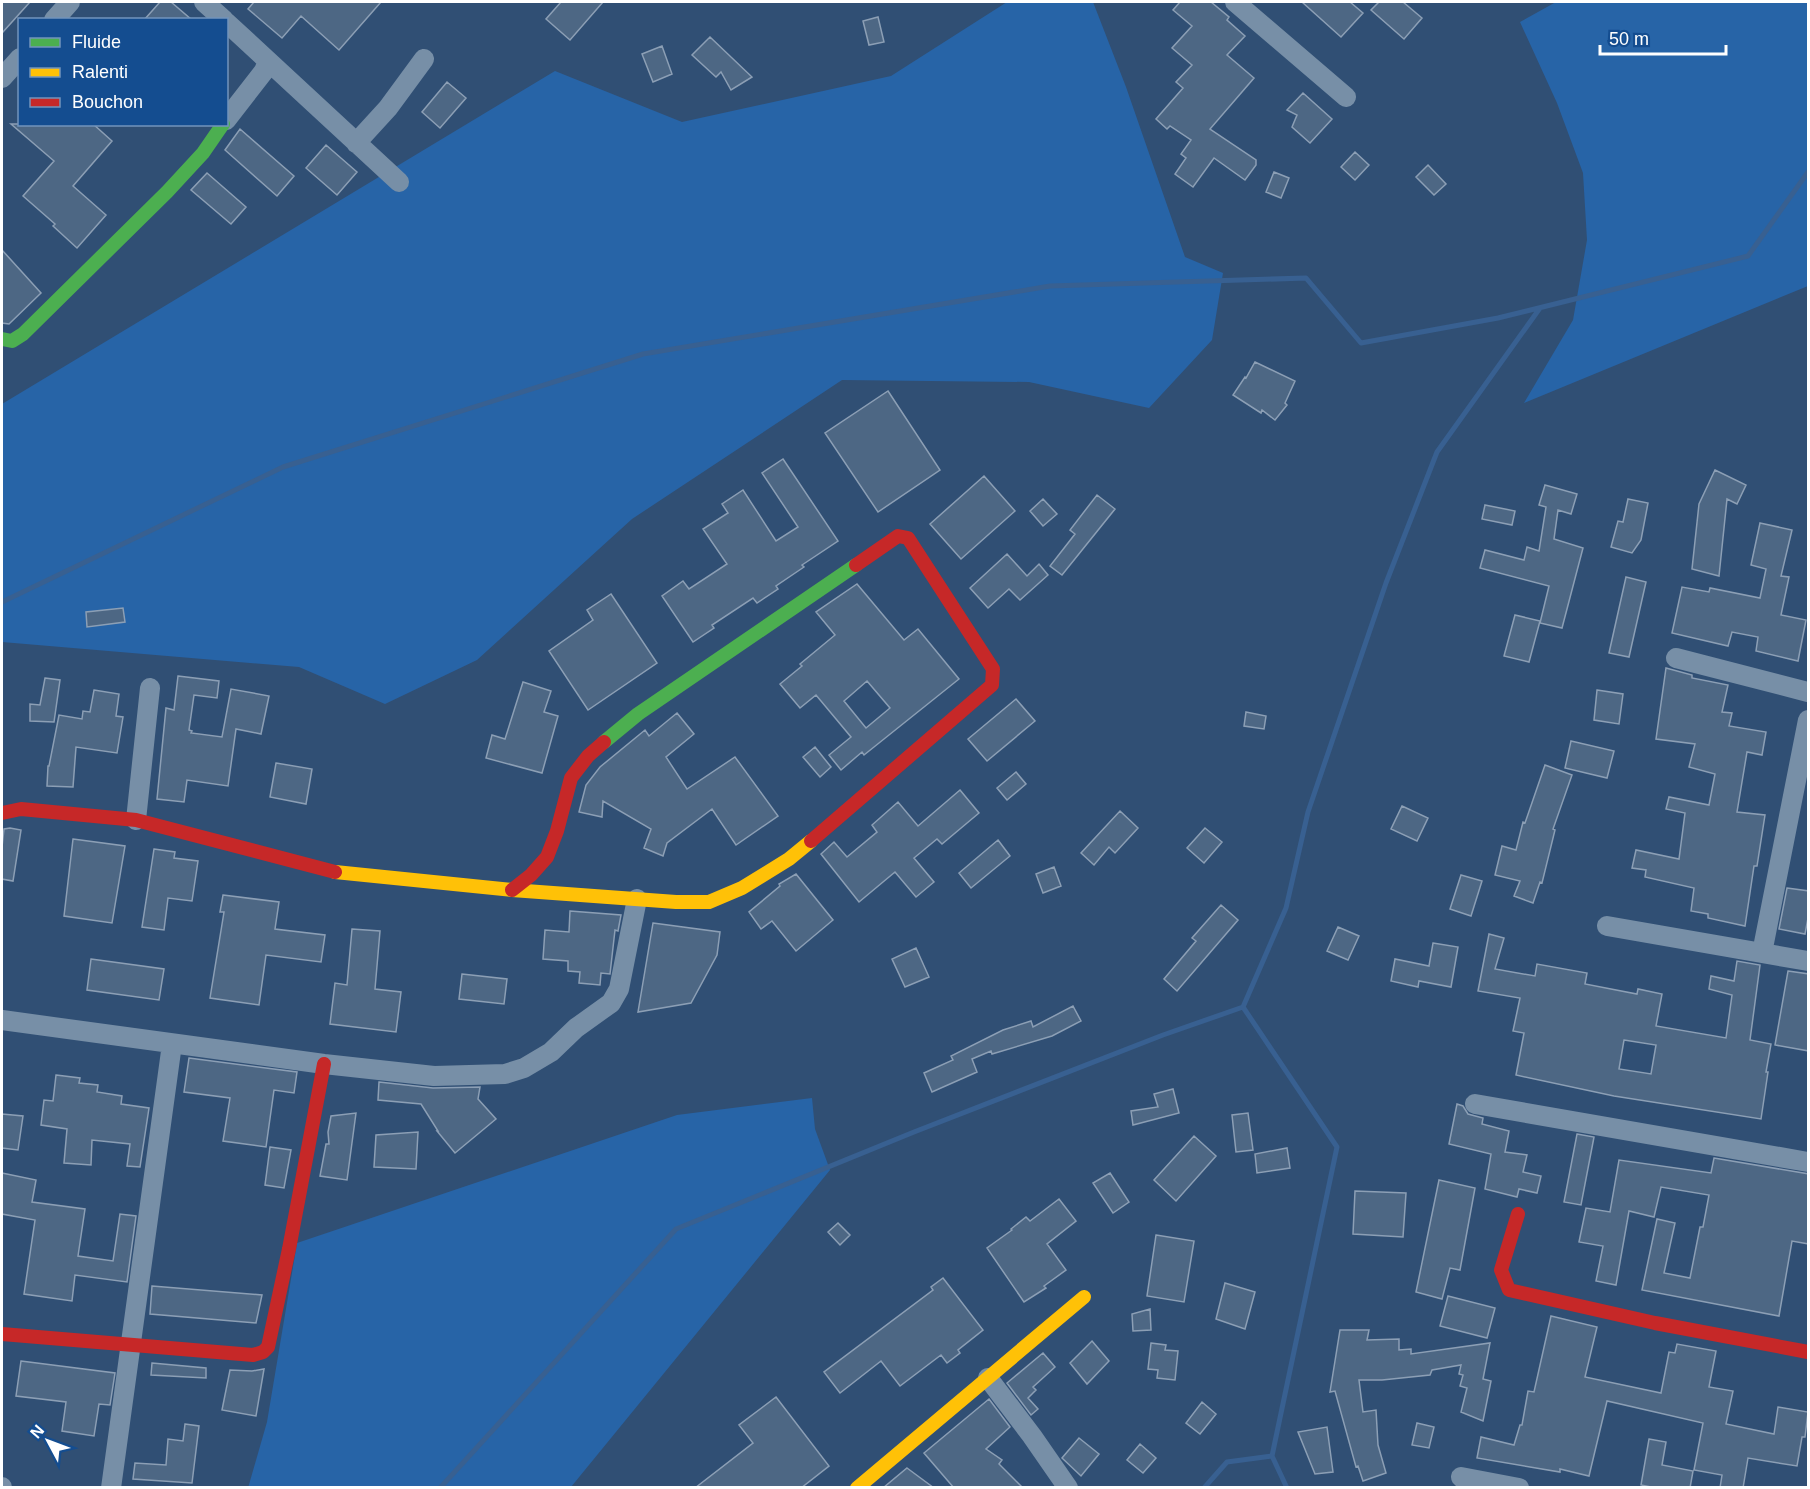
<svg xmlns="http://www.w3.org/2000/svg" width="1810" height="1489" font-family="Helvetica,sans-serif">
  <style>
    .green { fill: #2764a7 }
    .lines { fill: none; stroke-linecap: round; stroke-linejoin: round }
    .stream { stroke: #386091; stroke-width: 5 }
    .building { fill: #4d6784; stroke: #8c9fb5; stroke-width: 1.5; fill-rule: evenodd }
    .street { stroke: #778fa7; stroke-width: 20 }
    .fast { stroke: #4caf50; stroke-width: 14 }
    .slow { stroke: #ffc107; stroke-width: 14 }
    .jam { stroke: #c62828; stroke-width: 14 }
  </style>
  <rect width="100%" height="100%" fill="#304f74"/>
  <path class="green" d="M1007,2H1093L1126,87L1185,257L1223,273L1212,340L1149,408L1029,382L842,380L632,519L477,660L385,704L299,667L2,642V404L555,71L682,122L891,76Z
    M1556,2H1808V286L1524,403L1573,320L1587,240L1583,173L1557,103L1520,22Z
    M812,1098L815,1129L830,1170L571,1487L248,1488L267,1422L297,1243L677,1115Z"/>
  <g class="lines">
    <path class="stream" d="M2,602L283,467L643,354L1050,286L1306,278L1361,343L1498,318L1748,256L1808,172
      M440,1488L676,1229L914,1132L1163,1035L1243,1007
      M1204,1488L1227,1462L1272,1456
      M1287,1488L1272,1456L1337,1147L1243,1007L1286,908L1308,812L1386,583L1437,452L1540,308"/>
  </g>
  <path class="building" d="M2,2H30L2,33Z
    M160,2H171L192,20H144Z
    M254,2H381L339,50L301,16L282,38L248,9Z
    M561,2H603L570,40L546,19Z
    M1180,2H1211L1229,17L1227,20L1245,36L1227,55L1254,78L1210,129L1256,160V165L1245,180L1214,158L1193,187L1175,174L1186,158L1181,154L1191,140L1170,126L1167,129L1156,119L1183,88L1176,82L1192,65L1172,48L1192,26L1173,10Z
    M1302,2H1350L1363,13L1341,37Z
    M1379,2H1403L1422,18L1404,39L1371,10Z
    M878,17L884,42L869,45L863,21Z
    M710,37L752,77L731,90L721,72L716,77L692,55Z
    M662,46L672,74L653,82L642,54Z
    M447,82L466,98L440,128L422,112Z
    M1303,93L1332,119L1310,143L1292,127L1297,115L1287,110Z
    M11,124H93L112,141L73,186L106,215L77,248L53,226L55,224L23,196L54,161Z
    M240,129L294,176L277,196L225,150Z
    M326,145L357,172L337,195L306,168Z
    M1355,152L1369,165L1355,180L1341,167Z
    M1428,165L1446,184L1434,195L1416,177Z
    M1274,172L1289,178L1281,198L1266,192Z
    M207,173L246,207L231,224L191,190Z
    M2,250L41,293L9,324L2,323Z
    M1255,362L1295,381L1285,403L1287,405L1275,420L1262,410L1261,413L1233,395L1245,377L1246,378Z
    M888,391L940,470L878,512L825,433Z
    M783,459L838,541L802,565L804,567L776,586L778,589L757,603L753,598L712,625L714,628L693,642L662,596L683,581L689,589L727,564L703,529L728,513L722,504L743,490L776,541L798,527L762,473Z
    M1715,470L1746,485L1737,504L1727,499L1719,576L1692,569L1699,504Z
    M984,476L1015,511L961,559L930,524Z
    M1545,485L1577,494L1571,514L1558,510L1554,539L1583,548L1562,628L1540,623L1549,586L1480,568L1485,550L1524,560L1527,547L1539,551L1546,507L1539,505Z
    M1097,495L1115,509L1062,575L1050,566L1075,534L1070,530Z
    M1043,499L1057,514L1043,526L1030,511Z
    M1628,499L1648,503L1641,540L1632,553L1611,547L1618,521L1623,522Z
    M1485,505L1515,511L1512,525L1482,519Z
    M1760,523L1792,530L1781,576L1789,577L1781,615L1806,620L1798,661L1756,651L1758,637L1732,632L1728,646L1672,633L1682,587L1709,592L1710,588L1760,598L1766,569L1751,565Z
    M1007,554L1027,576L1039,564L1048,575L1020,600L1009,589L988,608L970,588Z
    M1626,577L1646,582L1629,657L1609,653Z
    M857,584L904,640L918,629L959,679L864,755L862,752L841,770L829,755L851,737L816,695L800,708L780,684L802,666L800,664L835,635L816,612ZM867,681L890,708L866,728L844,701Z
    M611,594L657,663L588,710L549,651L593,620L587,610Z
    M123,608L125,622L87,627L86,612Z
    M1515,615L1540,621L1529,662L1504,656Z
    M1666,668L1692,675V678L1728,685L1722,712L1732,713L1729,726L1766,732L1762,755L1747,752L1737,812L1765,815L1757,866H1754L1745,926L1708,918V914L1691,911L1694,888L1645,877L1646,870L1632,868L1636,850L1679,859L1685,813L1666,809L1669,797L1709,805L1715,774L1689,767L1695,744L1656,739Z
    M178,676L219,681L217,698L194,695L189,730L192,731L191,733L222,737L231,689L269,696L261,734L236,729L228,786L187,780L184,802L157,799L166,708L174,710Z
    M45,678L60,680L54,722L30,721V704L40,705Z
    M523,682L551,691L544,712L558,716L542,773L486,758L492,735L505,739Z
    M94,690L119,694L116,716L123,717L117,753L76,747L73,787L47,786L48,766H49L59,715L82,719L83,711L90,712Z
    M1597,690L1623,694L1619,724L1594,720Z
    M1016,699L1035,721L987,761L968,739Z
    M1246,712L1266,716L1264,729L1244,726Z
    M677,713L694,734L666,757L687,789L735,757L778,816L736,845L712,809L667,843L663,856L644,848L651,829L603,801L602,817L579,812L586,785L600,767L645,730L649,736Z
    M1571,741L1614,751L1607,778L1565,768Z
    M815,747L831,767L820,777L803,757Z
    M276,763L312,769L306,804L270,797Z
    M1545,765L1572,775L1553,829L1555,830L1542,883L1540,882L1533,903L1514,896L1520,881L1495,875L1502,846L1516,850L1523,822L1525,823Z
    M1016,772L1026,784L1007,800L997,788Z
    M960,790L979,813L942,844L937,839L914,858L934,882L916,897L895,872L859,902L821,854L834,842L847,857L877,832L872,825L898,802L918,826Z
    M1402,806L1428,818L1417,841L1391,829Z
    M1120,811L1138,828L1115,853L1109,847L1094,865L1081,853Z
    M10,828L21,830L13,881L2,879V847L4,829Z
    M1205,828L1222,842L1204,863L1187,848Z
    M73,839L125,846L112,923L64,916Z
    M998,840L1010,856L971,888L959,873Z
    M154,849L175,852L174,858L198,861L192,901L168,898L164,930L142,927Z
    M1054,867L1061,886L1043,893L1036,874Z
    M796,874L833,920L796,951L772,921L761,929L749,912L780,886L779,884Z
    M1461,875L1482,881L1471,916L1450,909Z
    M1787,888L1809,891V913L1805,934L1779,929Z
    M223,895L279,902L275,929L325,935L321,962L266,955L259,1005L210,998L224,912H220Z
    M1221,905L1238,920L1177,991L1164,979L1196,941L1192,938Z
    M570,911L621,915L618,931L615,930L610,974L601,973L600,985L579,983L580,972L568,971V961L543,959L545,930L569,932Z
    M653,923L720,932L717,955L691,1003L638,1012Z
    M1338,927L1359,936L1348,960L1327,951Z
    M352,929L380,931L375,989L401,992L396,1032L330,1024L335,983L347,985Z
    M1489,934L1504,938L1495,969L1535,976L1537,964L1587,973L1585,984L1637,994L1638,989L1662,994L1656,1026L1726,1038L1732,995L1709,989L1711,976L1734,981L1737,961L1760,965L1750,1040L1771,1044L1766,1072H1768L1761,1119L1614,1096L1516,1075L1524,1033L1513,1031L1520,998L1478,991ZM1624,1040L1656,1045L1651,1074L1619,1069Z
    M1433,943L1458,947L1451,987L1419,981L1418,987L1391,981L1395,959L1429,966Z
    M916,948L929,977L905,987L892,959Z
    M91,959L164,969L159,1000L87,990Z
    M1788,971L1809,974V1051L1775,1045Z
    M462,974L507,979L504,1004L459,999Z
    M1073,1006L1081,1021L1052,1036L992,1054L991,1051L972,1059L977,1072L932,1092L924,1073L953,1060L951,1056L1003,1030L1031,1021L1033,1027Z
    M189,1058L297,1072L294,1093L274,1090L266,1147L223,1141L230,1098L184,1092Z
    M56,1075L80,1078L79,1083L98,1085L97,1092L122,1096L121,1104L149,1108L140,1167L127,1166L130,1144L92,1140L91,1165L64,1163L67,1129L41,1125L44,1100L53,1101Z
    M379,1082L433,1088L480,1087L478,1099L496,1119L455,1153L437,1131H438L421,1104L378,1100Z
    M1173,1089L1179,1113L1133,1125L1131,1111L1158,1107L1154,1094Z
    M1457,1104L1463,1106L1468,1114L1483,1118L1482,1124L1509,1131L1505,1152L1527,1155L1523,1172L1541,1176L1537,1193L1519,1189L1517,1197L1485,1189L1491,1154L1449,1144Z
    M356,1113L347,1180L320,1176L326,1144H329L328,1132L331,1116Z
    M1248,1113L1253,1150L1236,1152L1232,1115Z
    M2,1114L23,1116L18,1150L2,1148Z
    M418,1132L416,1169L374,1167L376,1135Z
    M1577,1134L1594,1137L1581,1205L1564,1202Z
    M1194,1136L1216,1156L1176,1201L1154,1180Z
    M270,1147L291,1150L284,1188L265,1185Z
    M1287,1148L1290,1168L1257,1173L1255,1154Z
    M1714,1158L1809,1174V1244L1792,1241L1779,1316L1642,1290L1657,1219L1675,1223L1664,1273L1690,1278L1700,1227H1703L1709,1195L1661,1187L1654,1217L1629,1211L1616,1285L1596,1281L1603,1246L1579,1242L1586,1208L1610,1212L1619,1160L1711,1173Z
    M2,1173L36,1180L32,1202L85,1209L78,1256L113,1261L120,1214L136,1216L127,1282L75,1275L72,1301L24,1294L35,1220L2,1214Z
    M1110,1173L1129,1202L1113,1213L1093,1183Z
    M1439,1180L1475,1188L1460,1270L1450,1268L1442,1299L1416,1292Z
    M1355,1191L1406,1193L1403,1237L1353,1234Z
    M1059,1199L1076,1221L1047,1244L1066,1270L1044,1286L1046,1288L1024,1302L987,1248L1012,1230L1011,1229L1026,1217L1030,1221Z
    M838,1223L850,1235L840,1245L828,1232Z
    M1156,1235L1194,1241L1184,1302L1147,1296Z
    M943,1278L983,1330L958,1350L960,1353L947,1363L941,1355L900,1386L881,1361L840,1393L824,1372L933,1290L931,1287Z
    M1225,1283L1255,1292L1245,1329L1216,1319Z
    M152,1286L262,1295L256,1323L150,1314Z
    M1448,1296L1495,1308L1487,1338L1440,1326Z
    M1150,1309L1151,1330L1133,1331L1132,1314Z
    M1551,1316L1597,1327L1585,1377L1661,1393L1669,1352L1675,1353L1677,1344L1716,1351L1709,1387L1733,1391L1726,1424L1774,1434L1778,1407L1808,1412L1805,1437H1802L1797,1466L1748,1458L1743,1488H1720L1722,1475L1694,1470L1703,1423L1607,1401L1589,1476L1560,1469V1472L1477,1458L1481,1437L1514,1445L1520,1425H1522L1528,1391L1534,1392Z
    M1340,1330H1369L1367,1340L1399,1339V1350L1411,1349V1354L1490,1343L1483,1379L1491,1381L1483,1421L1461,1412L1467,1388L1460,1386L1463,1375L1459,1374L1461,1365L1432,1370L1430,1375L1382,1380H1359L1363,1412L1376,1410L1378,1445L1386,1473L1363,1481L1358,1466L1356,1467L1335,1391L1330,1392Z
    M1092,1341L1109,1361L1087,1384L1070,1363Z
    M1151,1343L1166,1345L1165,1350L1178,1351L1175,1380L1157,1378L1158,1370L1148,1369Z
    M1043,1353L1055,1367L1033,1387L1036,1390L1028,1398L1038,1409L1031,1415L1007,1383Z
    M21,1361L115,1373L110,1405L99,1404L94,1436L62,1431L66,1402L16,1396Z
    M152,1363L206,1368V1378L151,1375Z
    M264,1369L256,1416L222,1410L230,1370L252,1371Z
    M776,1397L829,1466L801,1488H695L753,1443L739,1425Z
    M989,1399L1010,1427L986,1449L1002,1460L999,1464L1023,1488H954L924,1453Z
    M1202,1402L1216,1414L1200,1434L1186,1423Z
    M1417,1423L1434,1427L1429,1448L1412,1445Z
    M185,1424L199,1426L192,1483L133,1479L135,1463L166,1465L168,1439L183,1441Z
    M1327,1427L1333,1472L1315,1474L1298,1432Z
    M1079,1438L1099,1454L1081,1476L1062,1458Z
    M1649,1439L1666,1442L1662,1465L1693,1471L1690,1488H1656L1641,1485Z
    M1140,1444L1156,1458L1143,1473L1127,1460Z
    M907,1468L934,1488H883Z"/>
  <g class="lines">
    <path class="street" d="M204,2L224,20
      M1235,2L1346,97
      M54,20L70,2
      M226,22L399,182
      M2,78L20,58
      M226,120L264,71L268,61
      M356,143L388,108L424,59
      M1676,658L1808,692
      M136,820L150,688
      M1607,926L1808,961
      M1762,953L1808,720
      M2,1020L324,1064L434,1076L505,1074L524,1068L551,1052L576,1028L611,1003L619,989L637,899
      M1475,1104L1808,1162
      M988,1378L1032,1436L1068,1488
      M1461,1477L1519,1488
      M2,1487V1488
      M111,1488L172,1044"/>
    <path class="fast" d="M2,339L12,341L23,334L167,192L203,153L223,124
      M604,742L638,714L856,565"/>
    <path class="slow" d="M335,872L512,890L676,902H709L742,888L789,859L811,841
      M857,1488L1084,1297"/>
    <path class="jam" d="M2,813L21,809L136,820L335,872
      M811,841L992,685L993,669L908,538L898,536L856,565
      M512,890L531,875L547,857L557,831L571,778L588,756L604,742
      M1518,1214L1501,1270L1509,1290L1655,1323L1808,1352
      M2,1334L253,1355L263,1352L268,1347L289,1249L324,1064"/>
  </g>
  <rect width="1810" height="1489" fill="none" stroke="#ffffff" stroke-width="6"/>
  <rect x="18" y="18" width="210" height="108" fill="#144d90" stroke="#7294bc" stroke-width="1.5"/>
  <rect x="30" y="38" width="30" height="9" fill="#4caf50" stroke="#7294bc" stroke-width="1.5"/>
  <text x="72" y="48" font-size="18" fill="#ffffff">Fluide</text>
  <rect x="30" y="68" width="30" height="9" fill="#ffc107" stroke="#7294bc" stroke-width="1.5"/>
  <text x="72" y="78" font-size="18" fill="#ffffff">Ralenti</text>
  <rect x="30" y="98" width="30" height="9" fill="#c62828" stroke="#7294bc" stroke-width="1.5"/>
  <text x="72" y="108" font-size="18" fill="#ffffff">Bouchon</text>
  <g transform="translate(48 1441) rotate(311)" stroke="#144d90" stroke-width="4.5" paint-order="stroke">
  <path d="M0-4.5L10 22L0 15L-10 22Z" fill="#ffffff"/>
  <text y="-9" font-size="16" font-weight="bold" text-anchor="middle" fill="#ffffff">N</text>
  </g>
  <path d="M1600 45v9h126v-9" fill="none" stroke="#ffffff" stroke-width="3"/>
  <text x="1609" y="45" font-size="18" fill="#ffffff" stroke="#144d90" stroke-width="4.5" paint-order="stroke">50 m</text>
</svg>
